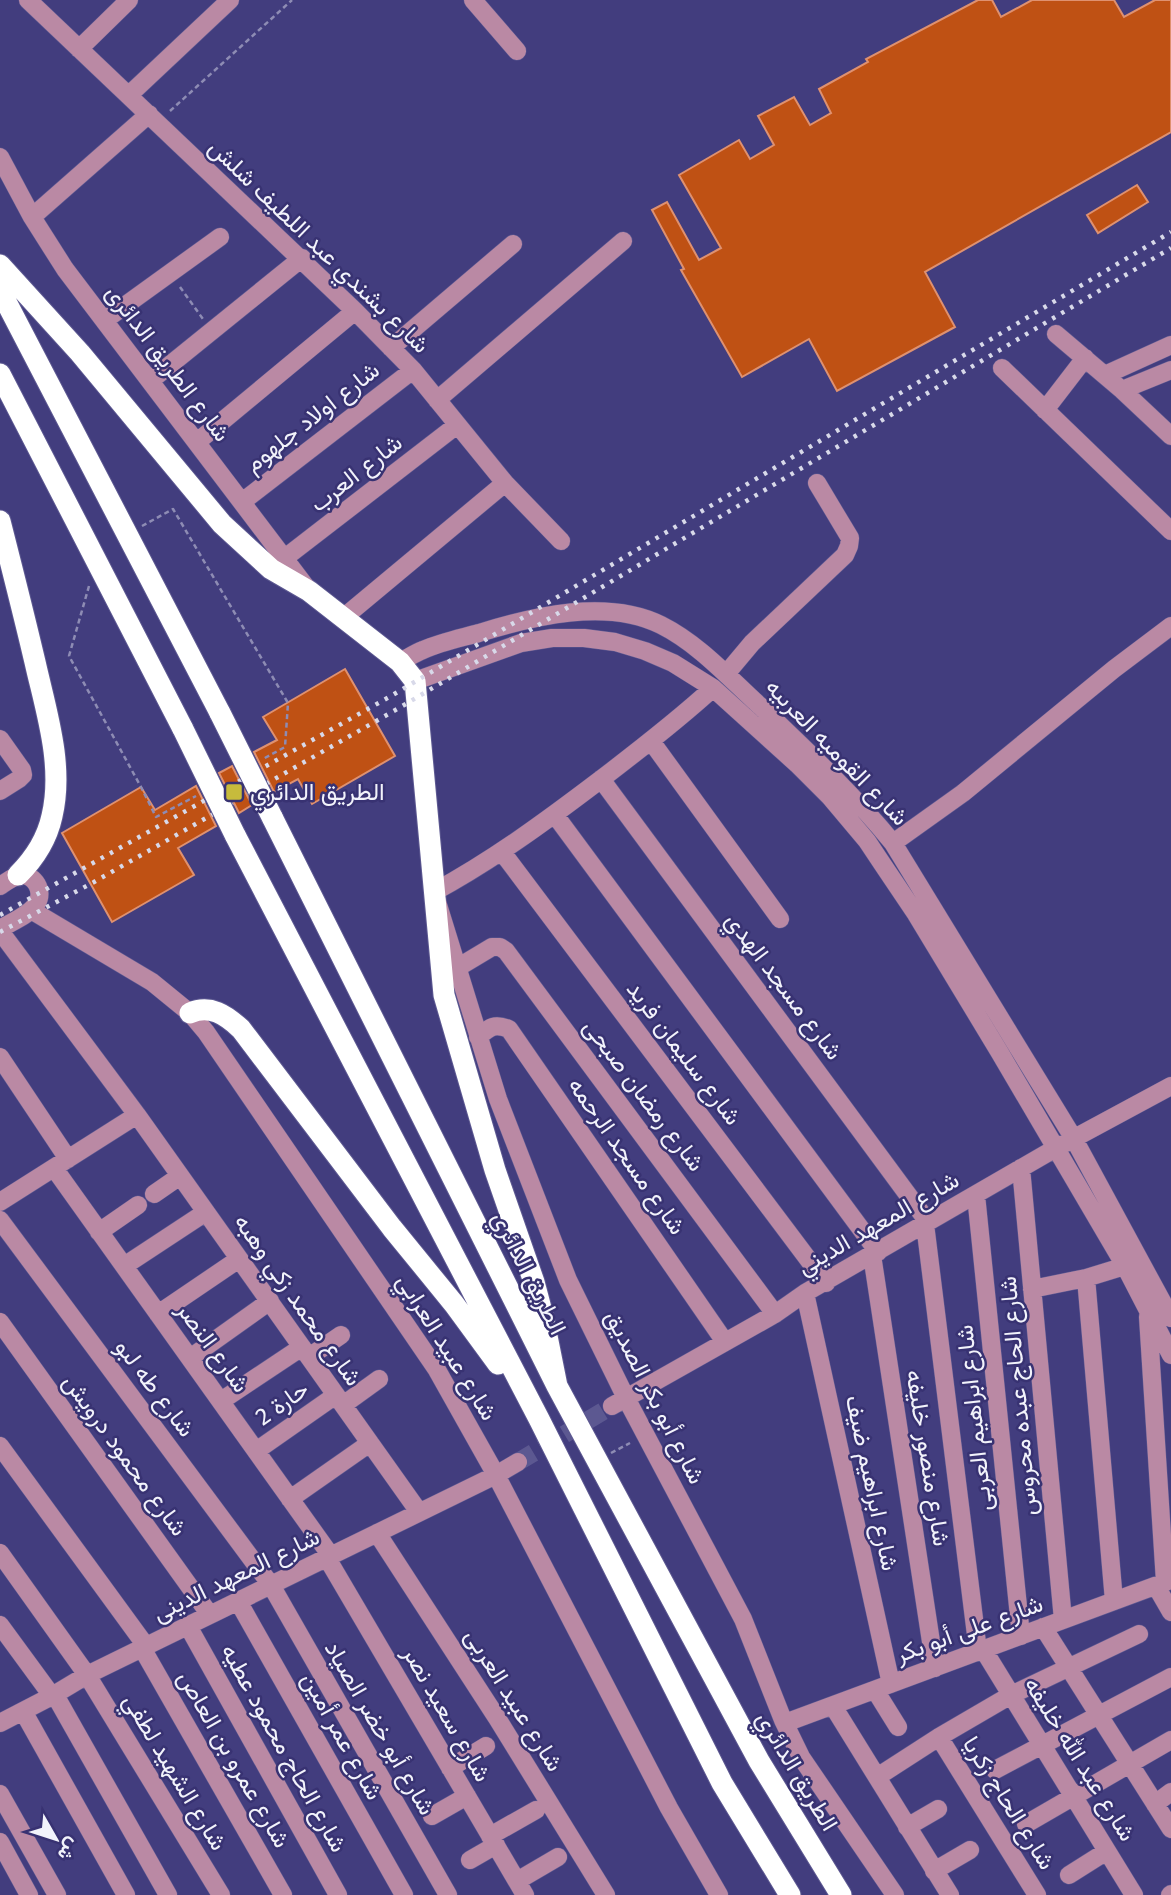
<svg xmlns="http://www.w3.org/2000/svg" width="1171" height="1895" font-family="'Fira Sans',Vazirmatn,sans-serif">
  <style>
    .building { fill: #bf5114; stroke: #df9170; stroke-width: 2 }
    .lines { fill: none; stroke-linecap: round; stroke-linejoin: round }
    .minor-tunnel { stroke: #5c5891; stroke-width: 18; stroke-dasharray: 18 9; stroke-linecap: butt }
    .minor-casing { stroke: #5e5a92; stroke-width: 19 }
    .highway-casing { stroke: #5e5a92; stroke-width: 23 }
    .path { stroke: #8e8cb4; stroke-width: 2.5; stroke-dasharray: 5 3.5; stroke-linecap: butt }
    .minor { stroke: #ba89a4; stroke-width: 18 }
    .highway { stroke: #fff; stroke-width: 21 }
    .rail { stroke: #d8d9e9; stroke-width: 4.5; stroke-dasharray: 3.5 7; stroke-linecap: butt }
    .highway-bridge-casing { stroke: #5e5a92; stroke-width: 23; stroke-linecap: butt }
    .highway-bridge { stroke: #fff; stroke-width: 21 }
    .poi-dot { fill: #c7bb3c; stroke: #383272; stroke-width: 2.5 }
    .labels { text-anchor: middle; dominant-baseline: central; stroke-width: 5; stroke-linejoin: round; paint-order: stroke }
    .street-label { font-size: 24px; fill: #f2f3fb; stroke: #383272 }
    .poi-label { font-size: 24px; fill: #f2f3fb; stroke: #383272; text-anchor: start }
  </style>
  <rect width="100%" height="100%" fill="#423d7e"/>
  <path class="building" d="M978,0H992L1001,17L1032,0H1114L1124,17L1155,0H1171V132L925,272L955,327L837,391L809,339L742,377L681,270L684,269L652,210L667,202L699,260L721,248L679,175L739,140L750,159L774,145L758,116L794,97L810,125L831,113L819,89L868,62L866,59Z
    M1137,185L1148,202L1098,233L1087,215Z
    M345,669L395,756L312,804L298,779L274,792L254,752L277,740L263,717Z
    M232,766L252,805L239,813L219,773Z
    M196,786L216,826L178,848L194,875L112,922L62,833L141,787L155,810Z"/>
  <g class="lines">
    <path class="minor-tunnel" d="M518,1462L612,1406"/>
    <g class="minor-casing">
      <path id="minor" d="M28,0L355,311L413,370L505,483L561,541
        M473,0L517,51
        M79,49L129,0
        M129,95L230,0
        M0,157L32,217L65,269L306,587
        M32,217L149,114
        M105,320L220,237
        M1056,334L1122,390L1171,436
        M391,348L513,244
        M1002,368L1171,531
        M1105,375L1171,345
        M150,381L302,258
        M1122,390L1171,370
        M437,400L623,241
        M1045,410L1085,358
        M197,442L355,311
        M242,502L413,370
        M277,564L457,425
        M343,618L505,483
        M400,662C408,658 415,653 423,650C441,642 461,638 479,633C534,616 607,598 661,625C699,644 729,678 760,706C806,750 853,794 893,843L1074,1139L1171,1318
        M726,674L752,643L845,555L849,546L850,538L817,483
        M415,681L521,643L552,638H584L615,642L645,651L673,663L713,688L797,764L830,797L867,841L883,865L916,914L1000,1053L1125,1266L1171,1355
        M713,688C677,721 638,751 600,780C546,821 493,860 434,892L498,1099L568,1280L626,1398L743,1619L783,1720L801,1757L895,1895
        M0,739L22,770L23,775L19,779L0,791
        M651,741L780,919
        M601,779L928,1222
        M555,815L878,1252
        M893,843L963,793L1114,669L1171,626
        M502,852L826,1283
        M0,886C6,882 14,876 20,875C35,874 44,891 37,903C30,915 11,922 0,929
        M31,910L152,982L190,1013L206,1032L437,1370L496,1475L669,1808L719,1895
        M0,931L137,1115L419,1512
        M457,968L492,947H500L506,951L775,1314
        M478,1037C490,1027 494,1023 509,1029L725,1342
        M0,1057L68,1159
        M54,1168L331,1556
        M1021,1168L1063,1620
        M154,1194L180,1176
        M976,1195L1021,1636
        M0,1202L137,1115
        M0,1220L271,1585L448,1895
        M925,1224L978,1651
        M99,1232L138,1205
        M872,1255L935,1668
        M124,1266L206,1212
        M1032,1289L1086,1278
        M805,1293L891,1684
        M158,1314L239,1259
        M1148,1317L1165,1582
        M0,1322L210,1615
        M309,1357L341,1335
        M190,1358L270,1301
        M221,1401L302,1347
        M343,1405L379,1379
        M612,1406L775,1314L805,1293L1056,1148L1171,1086
        M0,1446L146,1646
        M256,1451L336,1395
        M290,1499L370,1443
        M377,1533L497,1718L606,1895
        M0,1553L87,1675L221,1895
        M327,1558L525,1895
        M1156,1586L1171,1612
        M238,1601L404,1895
        M1114,1601L1086,1278L1125,1266
        M0,1625L52,1696
        M188,1626L338,1895
        M1043,1627L1171,1829
        M142,1648L283,1895
        M983,1649L1134,1895
        M875,1690L898,1727
        M55,1695L168,1895
        M833,1706L950,1895
        M23,1711L126,1895
        M0,1723L52,1696L87,1675L496,1475L518,1462
        M785,1723L1171,1580
        M939,1737L1037,1895
        M450,1768L486,1746
        M995,1770L1171,1677
        M877,1777L939,1737L1011,1695L1139,1634
        M0,1794L57,1895
        M1155,1804L1171,1792
        M432,1816L467,1796
        M1026,1824L1171,1740
        M907,1827L938,1809
        M490,1836L536,1810
        M0,1842L29,1895
        M470,1860L496,1845
        M934,1871L970,1850
        M1069,1875L1107,1851
        M517,1881L558,1857
        M1170,1895L1171,1894"/>
    </g>
    <g class="highway-casing">
      <path id="highway" d="M0,265L80,353L222,524L271,569L309,591L400,662L415,681L444,995L495,1170L534,1282L543,1316L557,1386
        M0,290L220,713
        M0,374L183,729
        M0,521C12,568 24,615 35,662C46,711 64,765 52,816C47,839 35,858 18,875
        M272,817L557,1386L759,1761L841,1895
        M235,835L539,1419L722,1783L790,1895
        M190,1013C210,1004 226,1015 241,1029L392,1228L454,1304L498,1364"/>
    </g>
    <path class="path" d="M170,111L292,0
      M180,287L203,319
      M142,526L173,509L288,703L285,747L263,759
      M89,586L69,656L141,787L156,817L196,796
      M611,1453L630,1443"/>
    <use href="#minor" class="minor"/>
    <use href="#highway" class="highway"/>
    <path class="rail" d="M0,915L391,696L1171,232
      M0,932L94,882L399,708L1171,248"/>
    <g class="highway-bridge-casing">
      <path id="highway-bridge" d="M220,713L272,817
        M183,729L235,835"/>
    </g>
    <use href="#highway-bridge" class="highway-bridge"/>
  </g>
  <rect class="poi-dot" x="225" y="783" width="18" height="18" rx="3.5"/>
  <g class="labels">
    <g class="street-label">
      <text transform="translate(319 246) rotate(44)">شارع بشندي عبد اللطيف شلش</text>
      <text transform="translate(168 363) rotate(53)">شارع الطريق الدائرى</text>
      <text transform="translate(312 417) rotate(-38)">شارع اولاد جلهوم</text>
      <text transform="translate(356 473) rotate(-38)">شارع العرب</text>
      <text transform="translate(837 752) rotate(46)">شارع القوميه العربيه</text>
      <text transform="translate(784 986) rotate(53)">شارع مسجد الهدي</text>
      <text transform="translate(684 1053) rotate(53)">شارع سليمان فريد</text>
      <text transform="translate(644 1095) rotate(53)">شارع رمضان صبحى</text>
      <text transform="translate(627 1156) rotate(55)">شارع مسجد الرحمه</text>
      <text transform="translate(878 1223) rotate(-30)">شارع المعهد الديني</text>
      <text transform="translate(529 1273) rotate(63)">الطريق الدائري</text>
      <text transform="translate(298 1300) rotate(55)">شارع محمد زكي وهبه</text>
      <text transform="translate(213 1347) rotate(54)">شارع النصر</text>
      <text transform="translate(447 1347) rotate(58)">شارع عبيد العرابي</text>
      <text transform="translate(155 1388) rotate(53)">شارع طه لبو</text>
      <text transform="translate(1018 1396) rotate(-95)">شارع الحاج عبده محروس</text>
      <text transform="translate(655 1397) rotate(63)">شارع أبو بكر الصديق</text>
      <text transform="translate(282 1403) rotate(-35)">حارة 2</text>
      <text transform="translate(974 1418) rotate(-96)">شارع ابراهيم العربى</text>
      <text transform="translate(125 1455) rotate(54)">شارع محمود درويش</text>
      <text transform="translate(928 1458) rotate(81)">شارع منصور خليفه</text>
      <text transform="translate(872 1483) rotate(78)">شارع ابراهيم ضيف</text>
      <text transform="translate(236 1575) rotate(-26)">شارع المعهد الدينى</text>
      <text transform="translate(969 1629) rotate(-20)">شارع على أبو بكر</text>
      <text transform="translate(514 1700) rotate(58)">شارع عبيد العربى</text>
      <text transform="translate(447 1714) rotate(60)">شارع سعيد نصر</text>
      <text transform="translate(380 1728) rotate(60)">شارع أبو خضر الصياد</text>
      <text transform="translate(342 1736) rotate(61)">شارع عمر أمين</text>
      <text transform="translate(284 1748) rotate(61)">شارع الحاج محمود عطيه</text>
      <text transform="translate(234 1759) rotate(60)">شارع عمرو بن العاص</text>
      <text transform="translate(1080 1759) rotate(58)">شارع عبد الله خليفه</text>
      <text transform="translate(797 1771) rotate(59)">الطريق الدائري</text>
      <text transform="translate(175 1772) rotate(59)">شارع الشهيد لطفي</text>
      <text transform="translate(1009 1803) rotate(58)">شارع الحاج زكريا</text>
    </g>
    <g class="poi-label">
      <text x="250" y="792">الطريق الدائري</text>
    </g>
  </g>
  <g transform="translate(56 1839) rotate(129)" stroke="#383272" stroke-width="5" paint-order="stroke">
  <path d="M0-5L12 26L0 18L-12 26Z" fill="#f2f3fb"/>
  <text y="-10" font-size="19" font-weight="bold" text-anchor="middle" fill="#f2f3fb">ش</text>
  </g>
</svg>
